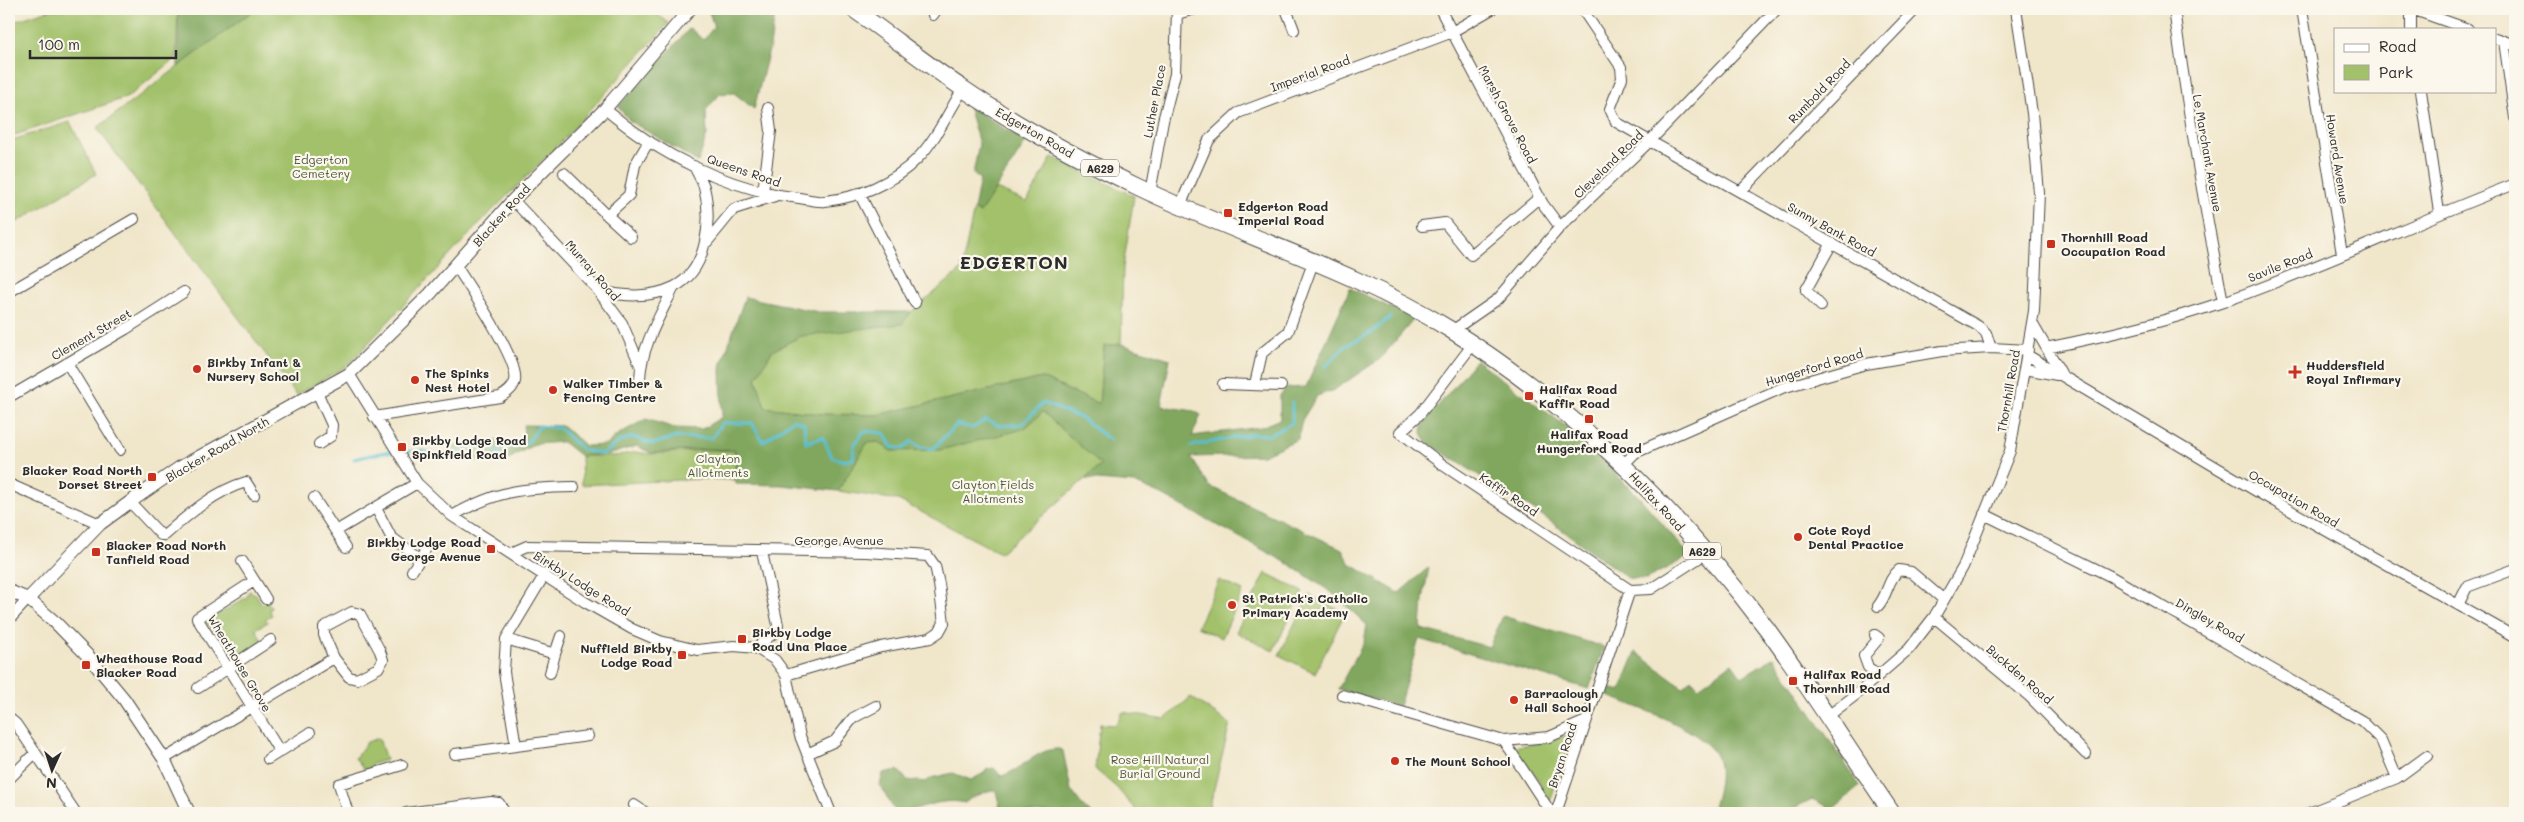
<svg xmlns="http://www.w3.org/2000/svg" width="2524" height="822" font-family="Mali,sans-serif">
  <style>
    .green { fill: #a2c16a; stroke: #66764a }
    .forest { fill: #81a75e; stroke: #566944 }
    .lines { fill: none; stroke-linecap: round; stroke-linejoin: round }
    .stream { stroke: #55bfd1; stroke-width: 3 }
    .minor-casing { stroke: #494743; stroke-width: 12 }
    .tertiary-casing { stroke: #494743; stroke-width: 14 }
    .trunk-casing { stroke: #494743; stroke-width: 18 }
    .minor { stroke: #fff; stroke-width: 10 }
    .tertiary { stroke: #fff; stroke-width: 12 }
    .trunk { stroke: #fff; stroke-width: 16 }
    .poi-dot { fill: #c8321e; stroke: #fbf7ec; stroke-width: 2 }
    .labels { text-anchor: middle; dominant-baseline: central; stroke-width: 4.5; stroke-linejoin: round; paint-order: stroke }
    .shield { fill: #fbf7ec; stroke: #696865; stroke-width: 1 }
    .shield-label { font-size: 11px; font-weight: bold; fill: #2b2b2b }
    .street-label { font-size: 12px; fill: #2b2b2b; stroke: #fbf7ec }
    .park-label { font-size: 12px; fill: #4f583e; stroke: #fbf7ec }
    .poi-label { font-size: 12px; font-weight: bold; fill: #2b2b2b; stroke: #fbf7ec; text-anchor: start }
    .district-label { font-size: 18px; font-weight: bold; letter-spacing: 1px; fill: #2b2b2b; stroke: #fbf7ec }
  </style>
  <rect width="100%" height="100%" fill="#fbf7ec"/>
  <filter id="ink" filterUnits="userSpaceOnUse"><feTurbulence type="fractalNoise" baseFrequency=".02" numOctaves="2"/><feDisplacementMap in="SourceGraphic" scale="10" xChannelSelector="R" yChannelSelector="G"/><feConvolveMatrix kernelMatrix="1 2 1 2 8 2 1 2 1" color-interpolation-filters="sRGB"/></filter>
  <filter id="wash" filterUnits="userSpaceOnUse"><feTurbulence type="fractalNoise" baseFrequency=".0096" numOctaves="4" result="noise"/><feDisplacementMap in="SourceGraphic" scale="20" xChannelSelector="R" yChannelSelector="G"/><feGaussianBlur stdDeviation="1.12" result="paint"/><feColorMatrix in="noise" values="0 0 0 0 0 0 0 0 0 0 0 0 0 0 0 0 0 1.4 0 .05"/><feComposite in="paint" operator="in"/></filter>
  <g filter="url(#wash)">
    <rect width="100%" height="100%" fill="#f0e6ca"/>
    <path class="green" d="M52,9H178L176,58L128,97L9,137V23Z
      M255,9H650L669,23L563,140L479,224L347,366L296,395L97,128Z
      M70,122L96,174L9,227V141Z
      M1052,157L1134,196L1123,268L1121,344L1104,346L1099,404L1042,378L877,415L821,414L765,407L756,378L772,351L801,336L902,323L911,312L961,270L974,209L980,213L996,189L1027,202Z
      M1043,411L1101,465L1000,553L898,500L838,491L867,443L1024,429Z
      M708,450L735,451V480L701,479L582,485L581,456H615L636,452L650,454Z
      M1266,573L1303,592L1273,651L1236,632Z
      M1219,580L1243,591L1222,638L1197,627Z
      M249,591L256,594L262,604L267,601L272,608L269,610L272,615L265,619L268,622L256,629L262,641L231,660L227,658L226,652L210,626L205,624L206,617L213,618L247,597Z
      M1309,595L1345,613L1315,673L1279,655Z
      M1191,697L1230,724L1208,813H1138L1117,788L1095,769L1100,724L1115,725L1123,712L1165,719Z
      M1574,732L1549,804L1537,777L1513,747L1550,741Z
      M379,738L386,760L372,764L369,769L365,770L355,758L367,742Z"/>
    <path class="forest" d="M178,9H255L178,67Z
      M708,9H776L770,46L754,109L734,93L720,94L706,110L707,135L698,162L630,121L618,107L690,28L703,40L714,27Z
      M968,106L1026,142L980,213L974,209L980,179L973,174L979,144Z
      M1350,288L1414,319L1380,359L1334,390L1317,396L1302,420L1298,439L1263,455L1191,457L1209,486L1342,549L1350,564L1399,593L1429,567L1423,599L1421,629L1489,647L1503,616L1604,647L1589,689L1419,639L1399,706L1338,689L1364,642L1367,625L1331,592L1289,564L1162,495L1134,483L1085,479L1101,465L1043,412L1024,429L940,450L891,451L878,442L867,443L838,491L782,485L736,484L735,450L707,449L651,453L637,446L610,454L581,456L563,442L535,444L505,461H449L448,447L499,440L502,445L523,439L524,425L563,426L585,446L606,445L617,435L646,419L675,428L702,429L722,417L721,366L745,297L819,312H911L902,324L801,336L772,351L756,378L765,407L821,414L877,415L1042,378L1099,404L1104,346L1121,344L1170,359L1161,406L1194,411L1201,415L1192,436L1261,427L1280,419V395L1288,388L1306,387Z
      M1476,360L1571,430L1640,498L1690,556L1646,579L1628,578L1540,514L1428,443L1422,433L1423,424Z
      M1636,652L1683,687L1691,679L1699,687L1732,663L1742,677L1774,657L1860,786L1833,809L1812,799L1784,813H1734L1713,807C1717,793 1724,768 1715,754C1698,726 1632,706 1601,693L1603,686L1620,691Z
      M1059,749L1063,751L1071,790L1084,808L1092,813H999L1000,808L996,791L991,790L971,798L965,803C940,797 920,810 896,813L880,785L883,773L898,770L907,780L926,782L931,778L953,773L971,780L984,773L987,769L994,768L1001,776C1021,771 1037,748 1059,749Z"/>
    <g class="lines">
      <path class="stream" d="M1325,367L1345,346L1372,332L1390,317
        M1191,446L1253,434L1270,435L1292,423V402
        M354,459L385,452L423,451L441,456H453L465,449L483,445L498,452L529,441L539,426L559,428L583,450L603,454L620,441L633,437L653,444L676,437L712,438L722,423H752L763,442L794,419L804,424L806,443L823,437L832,457L844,461L853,459L854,445L864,431L884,433L892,447L903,449L911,441L920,447L933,449L957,424L972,428L986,420L1000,426L1022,424L1043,403L1081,418L1110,440"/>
    </g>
  </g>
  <g filter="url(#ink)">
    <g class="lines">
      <g class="minor-casing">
        <path id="minor" d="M1286,9L1294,30
          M1440,9L1543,204L1560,227
          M1582,9L1621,67L1622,78L1610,109L1616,122L1978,326L1986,333L1991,348
          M2174,9C2187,107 2204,204 2223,302
          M2302,9L2342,254
          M2411,9V29
          M2412,9L2468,29
          M1177,14L1195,9
          M933,15L937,9
          M2495,38L2515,45
          M2504,41L2515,118
          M2421,91L2439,212
          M605,109C658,154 729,190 799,198C807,199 817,202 825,201C858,198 894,182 917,159C936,140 949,111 963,89
          M564,173L607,215L629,195L635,165L649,141
          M763,192L771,131L768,108
          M1740,192L1916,9
          M859,193L915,303
          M1150,193L1163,121L1175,74L1177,9
          M513,200L596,288L622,323L640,365
          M1180,206L1209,140L1238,113L1450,33L1492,9
          M607,215L631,237
          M1422,226L1445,223L1471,255L1540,197
          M707,242L734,209L775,196
          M598,291C623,296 649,299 674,287C708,270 712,220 704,187C702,180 697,173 694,166
          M9,292L134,219
          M1821,306L1806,290L1832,243
          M2032,323L2061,373
          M1452,331L1498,299L1560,227L1649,142L1777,9
          M1473,344L1420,414L1400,432L1443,465L1630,590L1651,589L1705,554
          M2046,348C2106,336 2165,322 2223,302C2322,267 2417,221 2515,184
          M2027,355L2263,495L2515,637
          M67,363L120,450
          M2025,369L2057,375
          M349,374L417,483L452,516L585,602L632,629L660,641L697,650L734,646L756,648L775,660L786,675L800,736L831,813
          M640,379C641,347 660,316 674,287
          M1223,384L1281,386
          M1255,384L1262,353L1288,332L1314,260
          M317,392L332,425L331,436L319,444
          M9,397L126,329L184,292
          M374,417L500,397C507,393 513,389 515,381C520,361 468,285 456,266
          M1624,464L1635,453L1782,388L1866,364L1942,351L1991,348L2028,350
          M9,484L100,524
          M314,498L346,547
          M130,502L161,535H165C189,514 215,491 246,482L254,495
          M376,508L391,537L420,558
          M1984,514L2110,576L2362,721L2381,740L2397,778
          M452,516C498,490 522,488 574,487
          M336,531L417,483
          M511,553L527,546L866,552L928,556L935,566L939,584L944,623L939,632L930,638L881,647L786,675
          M242,561L266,599
          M412,571L430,544
          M545,574L506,639L504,672L516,746L588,736
          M254,581L197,618L280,752
          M2458,605L2467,587L2515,569
          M1878,606C1888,595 1887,580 1899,570L1911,572L1944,600
          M1934,617L2030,697L2086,754
          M9,620L28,599
          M1875,635L1879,638L1864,656L1868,667L1878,676
          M506,639L555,654L550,673
          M756,648L776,631L778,625L762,552
          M555,654L561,636
          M198,688L271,640
          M1342,695L1504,741L1549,737L1586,721
          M1828,716L1857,694L1909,649L1934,617L1963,567L2010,451L2034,311L2039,193L2032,113L2016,9
          M9,718L16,724L76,813
          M1504,741L1551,813
          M455,754L516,746
          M807,754L835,741L853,718L876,706
          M164,759L334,658L324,635V627L352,612L360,614L380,651L383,660L378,668L357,679L349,677L334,658
          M268,759L310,733
          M9,779L35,753
          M634,805L646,813
          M348,813L339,784L402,765
          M406,813L491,802L499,803L505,813
          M1556,813L1630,590
          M2309,813L2397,778L2427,756"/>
      </g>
      <g class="tertiary-casing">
        <path id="tertiary" d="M9,591L28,599L55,622L90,658L124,699L164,759L189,813
          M28,599L100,524L130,502L179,468L349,374L430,294L513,200L605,109L690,9"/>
      </g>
      <g class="trunk-casing">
        <path id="trunk" d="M853,9C890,35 925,63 962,88C1017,126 1078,158 1138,187C1242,237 1353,269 1451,330C1574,407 1680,513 1767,629C1811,689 1850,752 1892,813"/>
      </g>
      <use href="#minor" class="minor"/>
      <use href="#tertiary" class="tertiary"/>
      <use href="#trunk" class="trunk"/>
    </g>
  </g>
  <g class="poi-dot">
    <rect x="1223" y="208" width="10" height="10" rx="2.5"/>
    <rect x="2046" y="239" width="10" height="10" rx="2.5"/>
    <circle cx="197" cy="369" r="5"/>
    <path d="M2292.5 364.5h5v5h5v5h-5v5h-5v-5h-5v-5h5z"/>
    <circle cx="415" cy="380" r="5"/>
    <circle cx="553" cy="390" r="5"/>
    <rect x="1524" y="391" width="10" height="10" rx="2.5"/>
    <rect x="1584" y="414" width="10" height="10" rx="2.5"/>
    <rect x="397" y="442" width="10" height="10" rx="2.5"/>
    <rect x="147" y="472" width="10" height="10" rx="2.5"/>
    <circle cx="1798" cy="537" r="5"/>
    <rect x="486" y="544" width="10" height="10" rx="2.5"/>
    <rect x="91" y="547" width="10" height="10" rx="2.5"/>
    <circle cx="1232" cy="605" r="5"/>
    <rect x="737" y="634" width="10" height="10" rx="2.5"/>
    <rect x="677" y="650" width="10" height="10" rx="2.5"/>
    <rect x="81" y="660" width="10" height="10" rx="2.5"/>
    <rect x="1788" y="676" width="10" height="10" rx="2.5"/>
    <circle cx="1514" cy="700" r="5"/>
    <circle cx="1395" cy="761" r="5"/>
  </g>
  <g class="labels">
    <g class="shield">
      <rect x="1081" y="159.5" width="38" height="17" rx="4"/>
      <rect x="1683" y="542.5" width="38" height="17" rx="4"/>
    </g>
    <g class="shield-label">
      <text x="1100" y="168">A629</text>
      <text x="1702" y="551">A629</text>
    </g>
    <g class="street-label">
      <text transform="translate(1310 73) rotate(-20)">Imperial Road</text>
      <text transform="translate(1819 91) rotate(-46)">Rumbold Road</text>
      <text transform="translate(1154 101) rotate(-79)">Luther Place</text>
      <text transform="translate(1508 114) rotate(62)">Marsh Grove Road</text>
      <text transform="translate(1035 132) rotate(30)">Edgerton Road</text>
      <text transform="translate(2208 153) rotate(80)">Le Marchant Avenue</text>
      <text transform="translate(2338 159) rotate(81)">Howard Avenue</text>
      <text transform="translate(1608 164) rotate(-44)">Cleveland Road</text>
      <text transform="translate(744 170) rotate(19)">Queens Road</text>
      <text transform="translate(501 215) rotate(-48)">Blacker Road</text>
      <text transform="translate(1832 229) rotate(29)">Sunny Bank Road</text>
      <text transform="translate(2280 265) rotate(-22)">Savile Road</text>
      <text transform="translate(593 270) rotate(49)">Murray Road</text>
      <text transform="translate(91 334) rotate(-30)">Clement Street</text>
      <text transform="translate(1814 367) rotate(-17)">Hungerford Road</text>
      <text transform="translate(2008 391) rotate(-80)">Thornhill Road</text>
      <text transform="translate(217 449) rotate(-30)">Blacker Road North</text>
      <text transform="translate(1509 494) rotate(34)">Kaffir Road</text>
      <text transform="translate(2294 498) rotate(30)">Occupation Road</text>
      <text transform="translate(1657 501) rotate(48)">Halifax Road</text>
      <text x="839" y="540">George Avenue</text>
      <text transform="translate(582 583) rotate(32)">Birkby Lodge Road</text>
      <text transform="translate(2210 620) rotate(30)">Dingley Road</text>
      <text transform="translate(240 663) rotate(59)">Wheathouse Grove</text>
      <text transform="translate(2020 674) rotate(41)">Buckden Road</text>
      <text transform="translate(1562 755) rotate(-72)">Bryan Road</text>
    </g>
    <g class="park-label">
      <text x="321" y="159">Edgerton<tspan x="321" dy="14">Cemetery</tspan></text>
      <text x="718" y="458">Clayton<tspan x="718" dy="14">Allotments</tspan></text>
      <text x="993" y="484">Clayton Fields<tspan x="993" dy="14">Allotments</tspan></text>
      <text x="1160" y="759">Rose Hill Natural<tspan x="1160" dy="14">Burial Ground</tspan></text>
    </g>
    <g class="poi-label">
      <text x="1238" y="206">Edgerton Road<tspan x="1238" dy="14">Imperial Road</tspan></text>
      <text x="2061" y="237">Thornhill Road<tspan x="2061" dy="14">Occupation Road</tspan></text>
      <text x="207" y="362">Birkby Infant &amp;<tspan x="207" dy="14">Nursery School</tspan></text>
      <text x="2306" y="365">Huddersfield<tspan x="2306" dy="14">Royal Infirmary</tspan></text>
      <text x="425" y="373">The Spinks<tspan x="425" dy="14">Nest Hotel</tspan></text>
      <text x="563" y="383">Walker Timber &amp;<tspan x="563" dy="14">Fencing Centre</tspan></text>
      <text x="1539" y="389">Halifax Road<tspan x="1539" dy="14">Kaffir Road</tspan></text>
      <text x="1589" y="434" text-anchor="middle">Halifax Road<tspan x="1589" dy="14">Hungerford Road</tspan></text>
      <text x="412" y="440">Birkby Lodge Road<tspan x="412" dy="14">Spinkfield Road</tspan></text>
      <text x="142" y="470" text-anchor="end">Blacker Road North<tspan x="142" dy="14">Dorset Street</tspan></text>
      <text x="1808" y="530">Cote Royd<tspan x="1808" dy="14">Dental Practice</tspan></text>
      <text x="481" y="542" text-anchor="end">Birkby Lodge Road<tspan x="481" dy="14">George Avenue</tspan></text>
      <text x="106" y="545">Blacker Road North<tspan x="106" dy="14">Tanfield Road</tspan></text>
      <text x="1242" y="598">St Patrick's Catholic<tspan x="1242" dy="14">Primary Academy</tspan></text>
      <text x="752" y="632">Birkby Lodge<tspan x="752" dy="14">Road Una Place</tspan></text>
      <text x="672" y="648" text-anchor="end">Nuffield Birkby<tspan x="672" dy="14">Lodge Road</tspan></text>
      <text x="96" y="658">Wheathouse Road<tspan x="96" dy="14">Blacker Road</tspan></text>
      <text x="1803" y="674">Halifax Road<tspan x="1803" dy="14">Thornhill Road</tspan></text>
      <text x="1524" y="693">Barraclough<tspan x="1524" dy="14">Hall School</tspan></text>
      <text x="1405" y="761">The Mount School</text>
    </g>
    <g class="district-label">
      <text x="1014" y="262">EDGERTON</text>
    </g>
  </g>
  <rect width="2524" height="822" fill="none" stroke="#fbf7ec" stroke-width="30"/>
  <rect x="2334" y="28" width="162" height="65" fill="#fbf7ec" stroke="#a8a59f"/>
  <rect x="2344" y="44" width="25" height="8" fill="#ffffff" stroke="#a8a59f"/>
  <text x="2379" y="52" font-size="15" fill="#2b2b2b">Road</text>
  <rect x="2344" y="65" width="25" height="15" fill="#a2c16a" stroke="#a8a59f"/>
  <text x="2379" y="78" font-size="15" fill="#2b2b2b">Park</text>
  <g transform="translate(52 770) rotate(183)" stroke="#fbf7ec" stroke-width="4" paint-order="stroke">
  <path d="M0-4L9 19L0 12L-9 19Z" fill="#2b2b2b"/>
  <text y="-8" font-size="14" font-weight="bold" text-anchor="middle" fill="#2b2b2b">N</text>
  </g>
  <path d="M30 50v8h146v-8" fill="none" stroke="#2b2b2b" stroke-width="2.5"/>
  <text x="38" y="50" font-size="15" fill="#2b2b2b" stroke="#fbf7ec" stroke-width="4" paint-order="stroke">100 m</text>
</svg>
